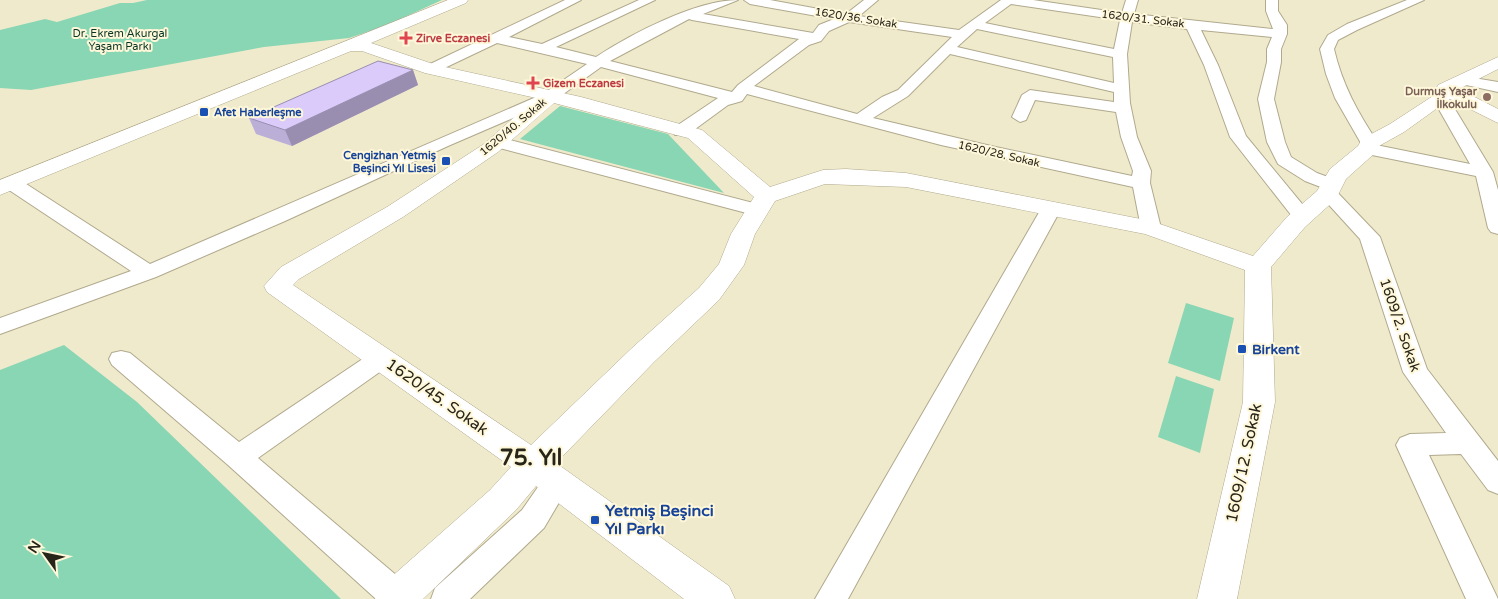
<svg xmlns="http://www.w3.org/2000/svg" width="1498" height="599" font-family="'Varela Round',sans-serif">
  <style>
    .green { fill: #88d6b3 }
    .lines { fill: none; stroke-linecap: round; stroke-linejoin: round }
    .street-casing { stroke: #b0a98d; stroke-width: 2 }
    .secondary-casing { stroke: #b0a98d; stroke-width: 1 }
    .street { fill: #fff; fill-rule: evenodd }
    .secondary { fill: #fff; fill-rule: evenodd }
    .wall { fill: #bcafd7 }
    .shaded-wall { fill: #998eaf }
    .building { fill: #dbcbfa; stroke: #998eaf }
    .health-dot { fill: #e0444e; stroke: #fef7d9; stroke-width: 2 }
    .education-dot { fill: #8d6e63; stroke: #fef7d9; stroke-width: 2 }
    .transit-dot { fill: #1a4fb4; stroke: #fef7d9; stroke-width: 2 }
    .labels { text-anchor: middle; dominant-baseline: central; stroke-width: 4; stroke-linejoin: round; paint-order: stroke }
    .far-street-label { font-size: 11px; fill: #272419; stroke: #fef7d9 }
    .far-park-label { font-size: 11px; fill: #0a3626; stroke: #fef7d9 }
    .far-health-label { font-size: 11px; font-weight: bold; fill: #be3a42; stroke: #fef7d9; text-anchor: start }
    .far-education-label { font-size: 11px; font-weight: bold; fill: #785e54; stroke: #fef7d9; text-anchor: end }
    .far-transit-label { font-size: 11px; font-weight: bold; fill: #164399; stroke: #fef7d9; text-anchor: start }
    .street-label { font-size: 14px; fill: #272419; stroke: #fef7d9 }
    .transit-label { font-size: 14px; font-weight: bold; fill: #164399; stroke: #fef7d9; text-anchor: start }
    .near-street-label { font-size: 16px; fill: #272419; stroke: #fef7d9 }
    .near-transit-label { font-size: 16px; font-weight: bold; fill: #164399; stroke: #fef7d9; text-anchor: start }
    .near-district-label { font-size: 22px; font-weight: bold; fill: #272419; stroke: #fef7d9 }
  </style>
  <rect width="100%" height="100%" fill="#f0eacc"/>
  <path class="green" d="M147,0H442L385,26L349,38L264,47L31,90L0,88V30L45,19L57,22L120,3H133Z
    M560,106L668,134L724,193L520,139Z
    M1186,303L1234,318L1220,381L1168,363Z
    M64,345L137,402L341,599H0V370Z
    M1176,376L1214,389L1200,453L1158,437Z"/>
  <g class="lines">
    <g class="street-casing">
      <path id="street" d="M565,0H581L509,37L542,44L639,0H655L556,47L596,57C631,34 696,0 738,0L703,14L813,33L819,25L834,19L750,4L744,0H770L846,14L864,0H878L859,16L959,30L1001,0H1033L1122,13L1126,0H1138L1134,14L1273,29L1266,11V0H1278V11L1287,25V34L1281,49V62L1274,99L1285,142L1291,157L1317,173L1336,180L1338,184L1331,189L1335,190L1380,237L1427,369L1498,461V494L1488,490L1461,454L1429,455L1498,599H1466L1396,445L1400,438L1410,434L1446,433L1403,372L1360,239L1319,194L1326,189L1305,181L1278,164L1267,142L1258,99L1267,62V49L1272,37L1201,30L1218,65L1246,136L1312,216L1309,220H1295L1230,137L1204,65L1187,29L1132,22L1127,54L1130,103L1137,137L1151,171L1150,183L1161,228L1158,232L1151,234L1144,232L1141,228L1133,187L941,145L747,94L742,101L728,105L687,135H675L673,131L675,127L718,98L601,67L555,100L448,146L285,221L156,277L0,334V318L131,271L6,188L4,184L6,180H20L150,264L543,94L587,64L497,43L436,72H426L424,69L426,66ZM1011,4L1120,20L1114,49L985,23ZM689,19L692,20L799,39L738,85L732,92L610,61ZM849,22L952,37L898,90L882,97L857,114L754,86L809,45L821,41L829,31ZM977,29L1113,57L1114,83L957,47ZM950,54L1114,92V102L1030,90L1022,95L1012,117L1020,122L1026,120L1035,100L1116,112L1121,137L1133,171L1132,176L991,146L873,118L908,96Z
        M1407,0H1424L1357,30L1338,40L1334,49C1342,84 1358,113 1378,143L1376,145L1470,164L1433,99L1435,96H1447L1493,172L1498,190V234L1491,232L1488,228L1476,176L1362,153L1359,149L1362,145L1335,98L1326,74L1320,49L1328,35L1347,24Z
        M1462,76L1498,82V92L1457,83L1455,80L1457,77Z
        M498,137L765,206L768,210L765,214L758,216L492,146L489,142L492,138Z
        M1051,203L1058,205L1061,209L848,599H815L1041,209L1044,205Z
        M382,350L391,352L394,358L391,364L258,458L409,586L412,599H376L228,465L112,365L109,359L112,353L121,351L130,353L239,442L373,352Z
        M557,470L567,474L571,482L544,528L470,599H431L435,588L522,510L547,474Z"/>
    </g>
    <g class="secondary-casing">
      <path id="secondary" d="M448,0H468L466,3L371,43L436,65L581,97L702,130L770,187L823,170L846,169L906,173L1151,221L1253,256L1287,217L1317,191L1330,169L1358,146L1362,139L1390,124L1433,96L1438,85L1498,57V69L1459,89L1498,109V123L1450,99L1404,132L1379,146L1375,153L1346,179L1336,199L1305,227L1271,267L1275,402L1237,599H1197L1243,402L1245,270L1145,234L906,187L825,184L775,201L755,234L744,265L719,300L654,362L556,463L729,586L735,599H684L536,486L516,510L423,599H375L381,586L490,490L511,467L267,292L264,286L281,267L387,207L484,144L536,98L425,73L362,51H351L0,195V180ZM554,103L688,138L754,197L731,234L719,264L699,288L632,348L531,445L293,285L299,279L403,217L498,152Z"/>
    </g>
    <use href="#street" class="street"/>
    <use href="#secondary" class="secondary"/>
  </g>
  <path class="wall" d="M413,70L418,85L292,146L256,134L249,118Z"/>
  <path class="shaded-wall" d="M413,70L418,85L292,146L285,130Z"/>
  <path class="building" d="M378,61L413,70L285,130L249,118Z"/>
  <g class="health-dot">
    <path d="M403.5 30.5h5v5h5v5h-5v5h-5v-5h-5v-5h5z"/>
    <path d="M530.5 75.5h5v5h5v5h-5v5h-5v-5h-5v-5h5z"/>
  </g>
  <circle class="education-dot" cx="1487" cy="97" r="5"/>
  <g class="transit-dot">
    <rect x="199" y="107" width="10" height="10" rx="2.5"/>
    <rect x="441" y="156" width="10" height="10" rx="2.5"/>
    <rect x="1237" y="344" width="10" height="10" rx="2.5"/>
    <rect x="590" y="515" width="10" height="10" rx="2.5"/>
  </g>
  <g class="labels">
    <g class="far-street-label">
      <text transform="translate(856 18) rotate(9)">1620/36. Sokak</text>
      <text transform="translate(1143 19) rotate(7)">1620/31. Sokak</text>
      <text transform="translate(513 127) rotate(-40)">1620/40. Sokak</text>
      <text transform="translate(999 154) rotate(13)">1620/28. Sokak</text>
    </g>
    <g class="far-park-label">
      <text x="120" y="33">Dr. Ekrem Akurgal<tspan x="120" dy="13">Yaşam Parkı</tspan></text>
    </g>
    <g class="far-health-label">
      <text x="416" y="38">Zirve Eczanesi</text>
      <text x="543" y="83">Gizem Eczanesi</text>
    </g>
    <g class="far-education-label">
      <text x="1477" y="91">Durmuş Yaşar<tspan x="1477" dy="13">İlkokulu</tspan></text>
    </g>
    <g class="far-transit-label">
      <text x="214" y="112">Afet Haberleşme</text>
      <text x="436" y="155" text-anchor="end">Cengizhan Yetmiş<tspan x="436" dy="13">Beşinci Yıl Lisesi</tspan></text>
    </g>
    <g class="street-label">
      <text transform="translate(1400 325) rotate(71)">1609/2. Sokak</text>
    </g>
    <g class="transit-label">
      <text x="1252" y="349">Birkent</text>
    </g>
    <g class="near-street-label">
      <text transform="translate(437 397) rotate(35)">1620/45. Sokak</text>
      <text transform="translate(1244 463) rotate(-78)">1609/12. Sokak</text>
    </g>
    <g class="near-transit-label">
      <text x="605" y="511">Yetmiş Beşinci<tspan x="605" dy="18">Yıl Parkı</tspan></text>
    </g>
    <g class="near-district-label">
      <text x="531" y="458">75. Yıl</text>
    </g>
  </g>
  <g transform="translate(45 554) rotate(303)" stroke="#fef7d9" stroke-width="4" paint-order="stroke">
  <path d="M0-4L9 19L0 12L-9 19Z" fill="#272419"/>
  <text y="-8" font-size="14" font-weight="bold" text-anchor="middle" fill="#272419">N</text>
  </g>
</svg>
